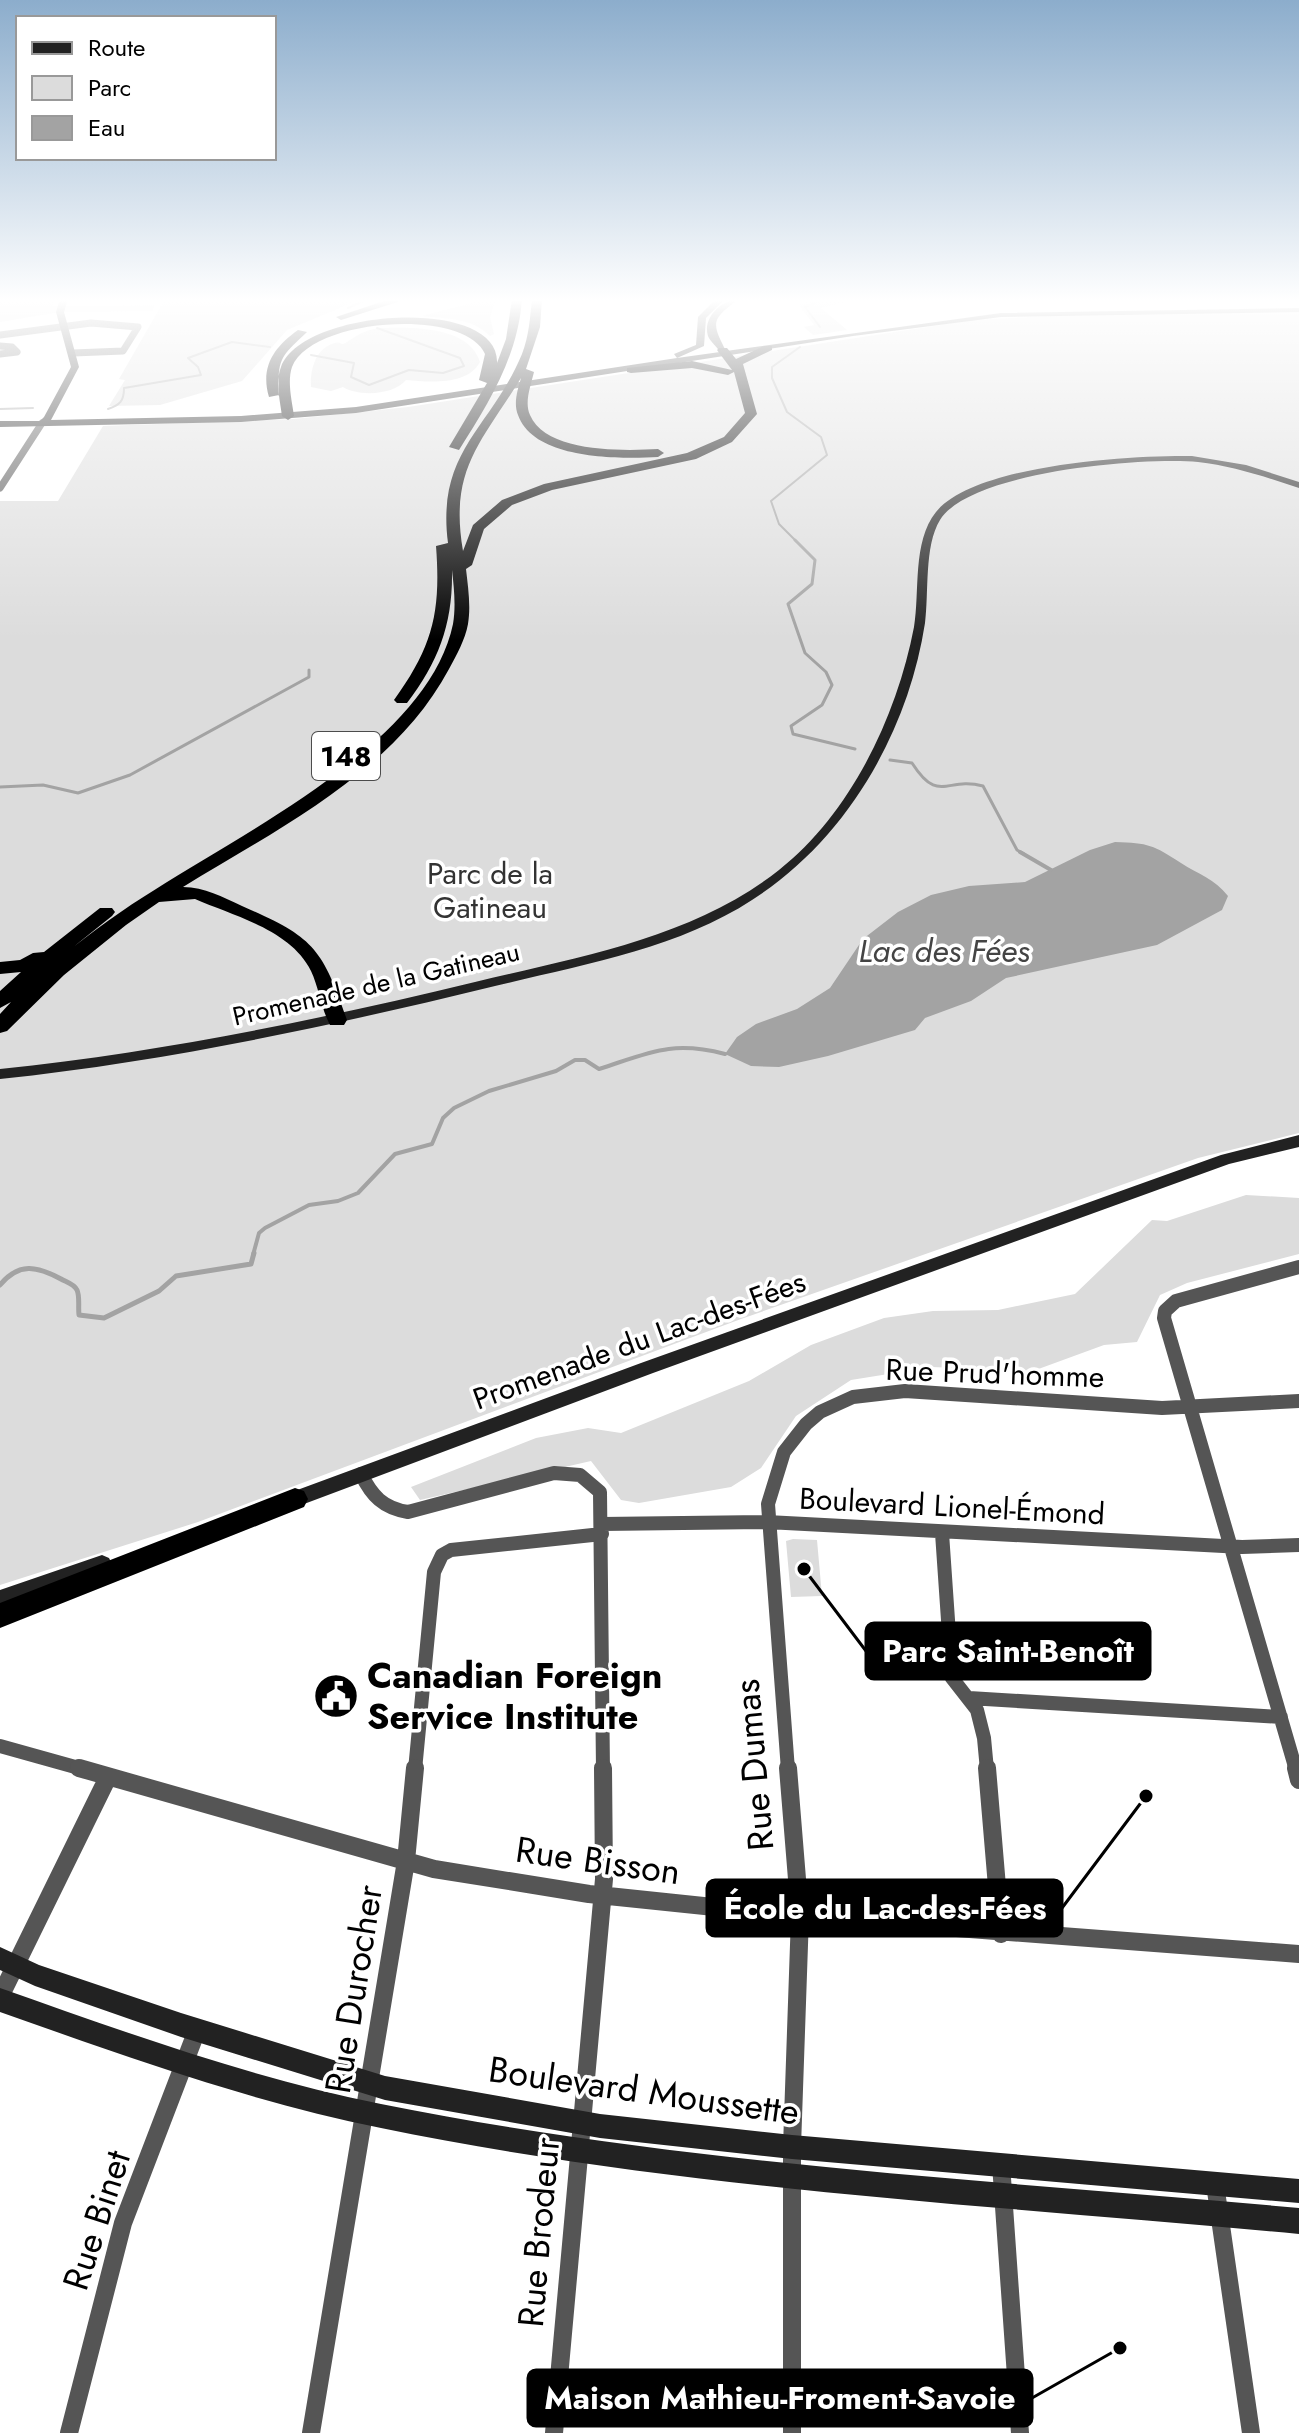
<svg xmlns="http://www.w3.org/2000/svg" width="1299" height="2433" font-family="Jost,sans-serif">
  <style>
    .green { fill: #dcdcdc }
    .water { fill: #a3a3a3 }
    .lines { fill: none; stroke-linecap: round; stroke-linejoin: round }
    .stream-far3 { stroke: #a3a3a3; stroke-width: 2 }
    .stream-far2 { stroke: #a3a3a3; stroke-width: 3 }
    .stream-far1 { stroke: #a3a3a3; stroke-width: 4 }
    .stream { stroke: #a3a3a3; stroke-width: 5 }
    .street-far2 { stroke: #555; stroke-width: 7 }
    .street-far1 { stroke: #555; stroke-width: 14 }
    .street { stroke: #555; stroke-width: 18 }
    .secondary { fill: #222; fill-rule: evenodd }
    .highway { fill: #000; fill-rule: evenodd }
    .labels { text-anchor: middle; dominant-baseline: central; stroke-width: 7; stroke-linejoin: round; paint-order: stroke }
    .far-street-label { font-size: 26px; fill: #000; stroke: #fff }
    .shield { fill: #fff; stroke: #4c4c4c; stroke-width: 2 }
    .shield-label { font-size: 28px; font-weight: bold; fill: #000 }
    .park-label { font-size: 30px; fill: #333; stroke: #fff }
    .street-label { font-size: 30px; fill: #000; stroke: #fff }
    .water-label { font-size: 32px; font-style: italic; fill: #444; stroke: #fff }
    .near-poi-label { font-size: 36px; font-weight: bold; fill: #000; stroke: #fff; text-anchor: start }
    .near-street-label { font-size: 36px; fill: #000; stroke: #fff }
    .leader { fill: none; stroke: #000; stroke-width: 3 }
    .callout-dot { fill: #000; stroke: #fff; stroke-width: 3 }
    .callout { fill: #000; stroke: #000; stroke-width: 3 }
    .callout-label { font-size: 32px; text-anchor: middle; font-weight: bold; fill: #fff }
  </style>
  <rect width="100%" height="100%" fill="#fff"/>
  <path class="green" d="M0,299H54L53,306L155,305L152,311L60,312L0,322Z
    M165,299H361L287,330L242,381L160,405L109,406L125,380L119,379Z
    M487,299H496L490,317L494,334L490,336C471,317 446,319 422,316Z
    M813,299H855L821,308L847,330L813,335L804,327L814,325L799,305Z
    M1299,312V1133L1198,1158L741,1319L198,1522L0,1585V501H58L103,426L294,419L408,407L973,320L1051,316Z
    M382,328C413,327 469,326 480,362C467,386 429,382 406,380C394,395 359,397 343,387L331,391L311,387C310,373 314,348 335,343C343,341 339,347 347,342C359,334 367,329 382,328Z
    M1246,1195L1299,1198V1254L1187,1283L1160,1295L1137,1342L1104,1345L1033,1371L932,1367L851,1380L796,1416L761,1468L731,1487L639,1503L621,1500L591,1461L420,1500L411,1487L536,1438L588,1428L621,1433L749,1381L811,1345L884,1318L933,1311L998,1310L1075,1294L1152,1220L1167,1221Z
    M793,1539L817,1540L822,1596L791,1597L786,1541Z"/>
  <path class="water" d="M1115,842C1149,843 1153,845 1181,863C1198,874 1215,879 1228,896L1222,910L1157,945L1006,978L971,1001L925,1018L915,1030L828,1056L779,1067L751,1066L725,1054L737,1037L756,1024L797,1009L830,988L863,939L898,912L931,895L969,886L1025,882L1090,850Z"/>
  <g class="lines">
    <path class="stream-far3" d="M348,308L368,299
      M820,327L805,307L824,299
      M311,355L354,363L351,377L369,385L409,370L443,373L464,366L460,358L377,328
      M0,409L33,408
      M108,409C120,405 124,401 124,388L201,375L198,367L188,358L232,342L270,347
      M797,542L779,524L771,501L827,455L821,437L787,412L772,378V367L800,347"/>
    <path class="stream-far2" d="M795,540L815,560L812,584L788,604L805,653L826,672L832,685L822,705L791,726L793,734L855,749
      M890,760L912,763C939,805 946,776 983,786L1017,850L1024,854
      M0,787L43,785L78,793L130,775L309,677V670"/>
    <path class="stream-far1" d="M1020,852L1051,870
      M253,1255L259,1233L265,1228L309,1205L338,1201L358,1193L395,1154L432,1144L443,1118L454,1108L489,1091L556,1071L575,1060H585L599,1069C649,1053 671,1040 725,1054"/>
    <path class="stream" d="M0,1285C19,1262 37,1266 61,1279C66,1282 74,1284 77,1290C80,1296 78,1308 79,1315L104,1318L159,1291L176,1276L251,1264L254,1253"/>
    <path class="street-far2" d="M0,335L91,323L138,327L123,351L73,353
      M0,346L12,347L17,352L0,354
      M0,488L42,423"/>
    <path class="street-far1" d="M361,1474C372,1496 383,1508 408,1512L554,1473L580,1475L600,1492L603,1770
      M602,1524L767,1522L1242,1547L1299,1545
      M942,1533L952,1678L977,1710L984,1738L987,1770
      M969,1698L1281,1717
      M0,1746L86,1770
      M415,1770L434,1572L442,1555L451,1550L602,1534
      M788,1770L768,1504L784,1452L806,1424L820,1412L853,1397L905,1391L1162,1408L1299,1401
      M1296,1770L1164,1318L1165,1311L1176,1301L1299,1267"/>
    <path class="street" d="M79,1768L434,1869L589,1894L800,1916L1299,1954
      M788,1768L800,1916L792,2147V2433
      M987,1768L1001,1934
      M1296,1768L1299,1780
      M0,1997L108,1777
      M1001,2164L1020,2433
      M1215,2184L1251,2433
      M69,2433L123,2223L197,2030
      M311,2433L406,1861L415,1768
      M554,2433L604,1879L603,1768"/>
    <path class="secondary" d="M60,299H68L64,312L79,367L51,420L241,416L356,407L677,358L674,354L696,345L698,317L716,299H725L706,318L704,346L677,358L720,352C717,347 710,341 708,336C702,317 723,299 739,299C710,320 712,323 726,351L1001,313L1299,308V312L1001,317L853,336L356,413L241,422L0,427V421H40L44,417L71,367L56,312Z
      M1192,456L1246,465L1299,482V488C1266,477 1233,466 1198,462C1144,457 970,471 940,520C924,546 929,593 925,623C908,733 846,840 752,900C677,949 581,965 495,986C331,1026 168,1061 0,1079V1069C161,1052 318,1020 475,982C578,957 693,938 779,870C851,813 897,716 914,627C920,592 912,542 936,512C975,464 1133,455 1192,456Z
      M1299,1135V1147L1229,1164L653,1373L288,1510L281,1508L279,1502L281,1496L641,1363L1221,1155Z
      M102,1555L109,1558L112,1564L109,1570L0,1608V1590Z
      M0,1947L39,1965L181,2013L385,2076L600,2114L792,2135L1299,2179V2203L792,2159L600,2138L385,2100L181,2037L35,1986L0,1970Z
      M0,1988C125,2032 251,2078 381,2104C683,2165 993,2180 1299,2208V2234C993,2205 683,2190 381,2128C251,2102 125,2056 0,2012Z"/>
    <path class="highway" d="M390,299H407L341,320L336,317Z
      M512,299H522C518,356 489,403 459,450L449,447L487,383L479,380L485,354C465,307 311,318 292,367C287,382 292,401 294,416L288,420L282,416C280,400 275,382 281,367C303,308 500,296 497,363L506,339Z
      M532,299H542L540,327L526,369L534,372C531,385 524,402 530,415C546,453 624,451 658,449L664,453L658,457C619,459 534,460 518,415C513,403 518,389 521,378C481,443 449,469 463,551L473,525L502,500L544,484L687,453L724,437L745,413L734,372L728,375L692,368L631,373L627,372V368L692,361L732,370L717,350L719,348H727L736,359L764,346H772V350L743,364L757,414L732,442L696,459L552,490L512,505L484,529L472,565L466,569C468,587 471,606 468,624C465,640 457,654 449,669C394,772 279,828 183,887C205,887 222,897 242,906C313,937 322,947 347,1020L344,1025H330C321,1008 319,988 311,971C291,930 234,916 195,899L159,902L126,925L64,975L7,1031L0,1033V1014L11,1002L0,1008V991L21,972L0,974V962L20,960L33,953L44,952L100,908H112L115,912L112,916L62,956C92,932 123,909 156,889C248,830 429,741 453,624C456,606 454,588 452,570C453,623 439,661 407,703H397L394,700C433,646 441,612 436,546L448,543C436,450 491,429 522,354C529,336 530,318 532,299Z
      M298,330L307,332C282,356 277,357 279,395L269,397C260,367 274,347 298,330Z
      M295,1488L304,1491L308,1499L304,1507L0,1628V1603Z"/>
  </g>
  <linearGradient id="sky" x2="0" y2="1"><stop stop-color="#8cadcc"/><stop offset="0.47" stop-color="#fff"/><stop offset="1" stop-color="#fff" stop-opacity="0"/></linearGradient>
  <rect width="1299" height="640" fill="url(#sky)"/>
  <defs>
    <g id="civic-disc" transform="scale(2.3)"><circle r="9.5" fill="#000" stroke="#fff"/><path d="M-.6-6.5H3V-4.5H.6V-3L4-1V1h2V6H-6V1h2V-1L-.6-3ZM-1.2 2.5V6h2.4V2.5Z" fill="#fff"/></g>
  </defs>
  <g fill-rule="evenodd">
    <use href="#civic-disc" x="336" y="1696"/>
  </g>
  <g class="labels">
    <g class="far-street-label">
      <text transform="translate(376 984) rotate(-13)">Promenade de la Gatineau</text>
    </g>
    <rect class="shield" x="312" y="732" width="68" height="48" rx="6"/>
    <g class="shield-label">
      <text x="346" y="756">148</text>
    </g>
    <g class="park-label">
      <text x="490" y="873">Parc de la<tspan x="490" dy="34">Gatineau</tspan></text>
    </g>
    <g class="street-label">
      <text transform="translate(639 1340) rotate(-20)">Promenade du Lac-des-Fées</text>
      <text transform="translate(995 1373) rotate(2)">Rue Prud'homme</text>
      <text transform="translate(952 1506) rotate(3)">Boulevard Lionel-Émond</text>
    </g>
    <g class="water-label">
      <text x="944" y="951">Lac des Fées</text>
    </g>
    <g class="near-poi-label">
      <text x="367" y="1675">Canadian Foreign<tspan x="367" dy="41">Service Institute</tspan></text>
    </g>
    <g class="near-street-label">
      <text transform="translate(753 1765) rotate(-95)">Rue Dumas</text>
      <text transform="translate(598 1860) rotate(8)">Rue Bisson</text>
      <text transform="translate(353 1989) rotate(-81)">Rue Durocher</text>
      <text transform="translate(644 2090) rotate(8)">Boulevard Moussette</text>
      <text transform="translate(96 2220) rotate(-72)">Rue Binet</text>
      <text transform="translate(538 2232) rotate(-85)">Rue Brodeur</text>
    </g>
  </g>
  <path class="leader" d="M804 1569L866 1651M1146 1796L1062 1908M1120 2348L1032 2398"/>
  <g class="callout-dot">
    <circle cx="804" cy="1569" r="8"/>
    <circle cx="1146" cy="1796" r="8"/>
    <circle cx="1120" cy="2348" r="8"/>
  </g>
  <g class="callout">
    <rect x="866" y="1623" width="284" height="56" rx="8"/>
    <rect x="707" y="1880" width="355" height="56" rx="8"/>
    <rect x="528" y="2370" width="504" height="56" rx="8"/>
  </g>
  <g class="callout-label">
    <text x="1008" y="1662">Parc Saint-Benoît</text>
    <text x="885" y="1919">École du Lac-des-Fées</text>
    <text x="780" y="2409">Maison Mathieu-Froment-Savoie</text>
  </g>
  <rect x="16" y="16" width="260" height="144" fill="#ffffff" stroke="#999999" stroke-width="2"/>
  <rect x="32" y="42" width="40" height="12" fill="#222222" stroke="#999999" stroke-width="2"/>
  <text x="88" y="56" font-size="24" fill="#000000">Route</text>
  <rect x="32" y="76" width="40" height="24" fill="#dcdcdc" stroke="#999999" stroke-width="2"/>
  <text x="88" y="96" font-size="24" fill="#000000">Parc</text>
  <rect x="32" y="116" width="40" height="24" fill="#a3a3a3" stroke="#999999" stroke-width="2"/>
  <text x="88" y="136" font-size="24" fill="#000000">Eau</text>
</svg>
